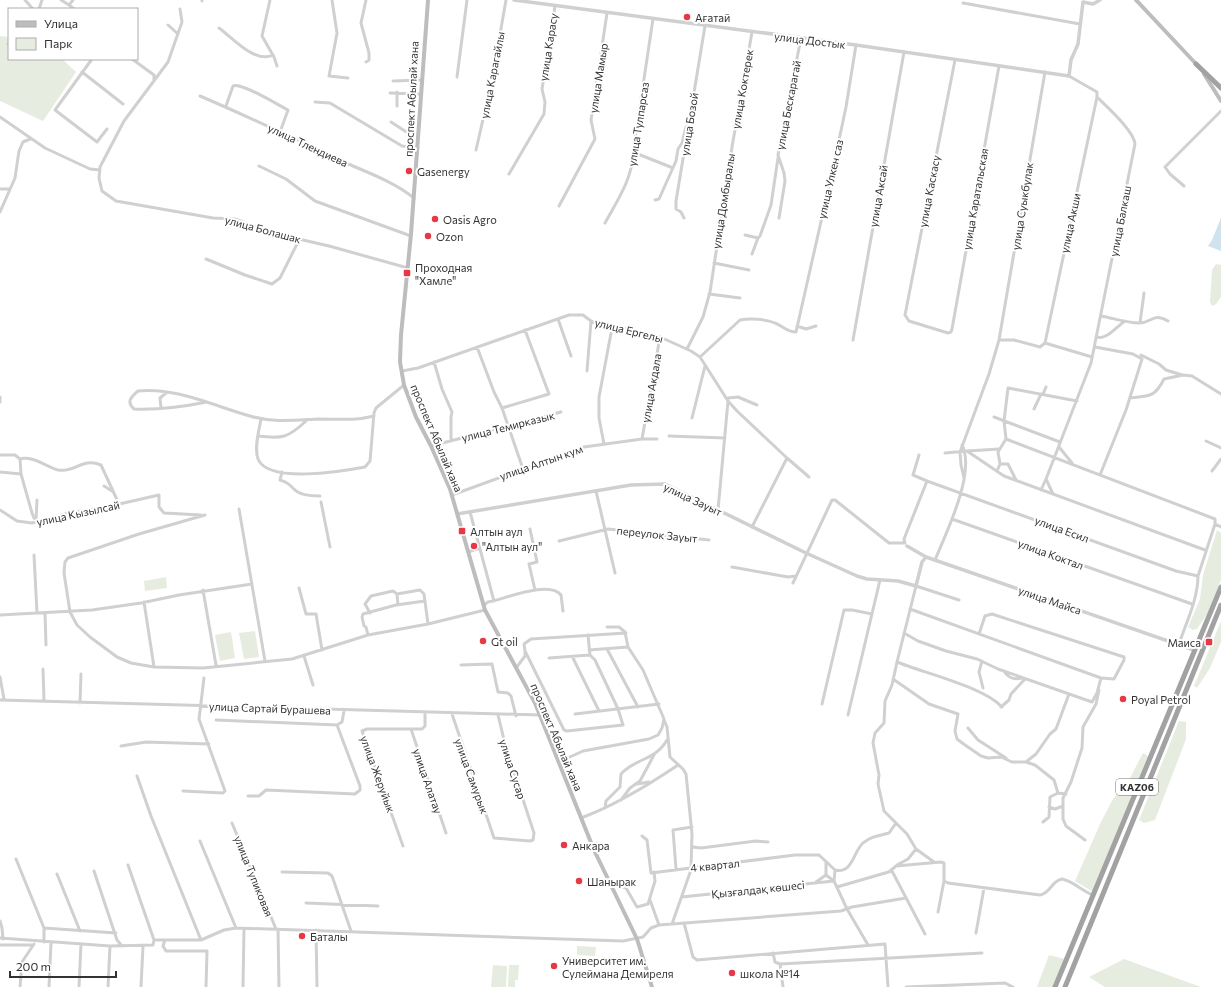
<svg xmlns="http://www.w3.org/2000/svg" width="1221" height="987" font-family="Commissioner,sans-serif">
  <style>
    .green { fill: #e6ecdf }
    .water { fill: #cfe2ee }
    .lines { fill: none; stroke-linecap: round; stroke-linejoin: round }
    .minor { stroke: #d0d0d0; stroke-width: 3 }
    .tertiary { stroke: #d0d0d0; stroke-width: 3.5 }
    .secondary { stroke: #bdbdbd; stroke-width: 4 }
    .trunk { stroke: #a2a2a2; stroke-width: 5 }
    .poi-dot { fill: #e63946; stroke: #fff; stroke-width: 1.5 }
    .labels { text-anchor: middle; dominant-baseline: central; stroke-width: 4; stroke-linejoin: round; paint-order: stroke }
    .shield { fill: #fff; stroke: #707070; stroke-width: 1 }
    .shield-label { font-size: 10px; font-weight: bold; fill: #333 }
    .poi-label { font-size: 11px; fill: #333; stroke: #fff; text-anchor: start }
    .street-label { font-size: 11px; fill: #333; stroke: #fff }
  </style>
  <rect width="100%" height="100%" fill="#fff"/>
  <path class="green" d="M0,36L9,37V59H62L76,72L43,121L0,101Z
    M1216,264L1221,265V297L1216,304L1212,306L1210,302L1212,270Z
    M1217,530L1221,533V580L1207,614L1197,629L1193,630L1188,627L1200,599L1203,575Z
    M166,577L167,588L145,591L144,581Z
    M1221,621V642L1210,668L1197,688L1194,686Z
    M255,631L259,657L244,659L239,633Z
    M231,632L235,658L220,661L215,635Z
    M1179,721L1186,722V739L1155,820L1144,823L1139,820Z
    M1143,753L1148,756L1093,892L1075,881L1101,822L1113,799L1128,782Z
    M577,946L596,947L595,956L577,955Z
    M1049,955L1065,959L1053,987H1037Z
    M1124,959L1201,987H1105L1089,977Z
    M493,965L507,966L506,987H491Z
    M509,965H519L518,980H515V987H508Z"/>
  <path class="water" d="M1221,218V251L1208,246L1212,240Z"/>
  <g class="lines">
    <path class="minor" d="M25,0L33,9
      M61,0L69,5
      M73,0L69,5L74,9
      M270,0L262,36L274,57L277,66
      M332,0L337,33L329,76L348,78
      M366,0L361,23L369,53V60L366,62
      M202,1V0
      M963,3L1080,24
      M39,9L42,0
      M180,9L182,22L168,62L124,121L100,167L99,178L102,191L116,201L213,218L235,219L277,234L329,246L408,268
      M168,25L178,34
      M219,28C233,38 255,64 273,55
      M8,44L9,45
      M92,59L55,110L97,142L107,129
      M132,59L154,75V81
      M955,60L905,315L909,321L948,333L951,332L952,329L999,66
      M82,72L123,104
      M457,77L467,0
      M393,81L421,80
      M390,93L421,94
      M200,96C249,117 298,140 346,163C369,173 394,182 414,198
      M315,102L330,103L402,146L418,148
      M226,106L233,86C241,82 278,105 288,110L280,132
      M397,106V92
      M0,117L45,148L90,169L100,170
      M391,122L408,133L410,147
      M476,150L492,80L506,0
      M633,152L673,168
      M259,166L286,179L315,201L411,236
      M509,174L544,114L545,102L542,89L555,6
      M1184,186L1170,174L1165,167L1221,111
      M0,189H9
      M655,200L659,199L676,161L678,149L682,143L686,127L688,126
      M559,206L595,139L591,120L607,13
      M0,212L15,178L19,151L23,142L30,139
      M684,218L681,212L676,209V201L705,26
      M779,218L785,181L784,173L778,155L801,38
      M605,223C617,201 633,178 633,152L653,19
      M745,235L758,238L760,236L771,205L778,158
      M752,254L758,238
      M206,259L245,275L272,284L280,278L299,240
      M714,263L749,270
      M709,294L740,298
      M1101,316C1113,318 1126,323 1139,323C1153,323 1152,312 1168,321
      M558,319L571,356
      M1140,323L1144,293
      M797,326L806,329L816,326
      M1097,337C1107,340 1117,326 1125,321
      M853,340L904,52
      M999,340H1014L1040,347L1045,343L1097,97V92L1069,76
      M1045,343L1092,357
      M477,347L494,392L502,408L523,469
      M1095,347L1133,354L1142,359L1126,410L1100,475
      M687,349L703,317L710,292L732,147L752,32
      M1141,355L1159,364L1166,370L1182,375
      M700,357L740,320C750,318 766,319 775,323C783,326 787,332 796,332L832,173L846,107L856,45
      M434,362L442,389L452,412L451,417V441
      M402,371L418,368L569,315H583L591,321L612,328L627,329L660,337L691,351L700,357L728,401L737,411L787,458L809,477
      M587,371L591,321
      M1043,394L1046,387
      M0,397V402
      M728,398L738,397L757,405
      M1130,398C1150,396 1155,397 1164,379L1183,375L1192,376L1221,394
      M207,402C182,407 159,410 134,409C126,402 131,397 138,391C176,387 214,406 250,416C273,423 296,420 319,419C338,419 355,421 374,416
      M161,408L160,398L166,393
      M502,408L549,394L525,330
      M1034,409L1041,394
      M994,417L1060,442
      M692,418L705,366
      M261,419C259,430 254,448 258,459C268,484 344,471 365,467L370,461L374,413L376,408L404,385
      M258,436C282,439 288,438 306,421
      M669,436L725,438
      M642,439L660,337
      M1006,439L1215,519V524L1198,576C1198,599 1186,623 1179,644
      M1206,441L1221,448
      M604,444L599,418V397L612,328
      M431,446L561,412
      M1059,447L1072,463
      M967,451L999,449
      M945,453L967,451L1004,476L1205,550
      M0,455H15L20,459L21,474L32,513L34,518L39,521
      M20,459C32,455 47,467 58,470C75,473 82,457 101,465L119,504
      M1000,464H1008L1016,480
      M997,471L1000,464L998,452L1006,439L1004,421L1008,388L1077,401
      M1212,471L1221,459
      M0,472L21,474
      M282,472L280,480C287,482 290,485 295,490C301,496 313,496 320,496
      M964,478L961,465L960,452L989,374L999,340L1045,72
      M927,481L1176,571L1198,576
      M104,486L112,491
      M1041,490L1046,479
      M596,491L615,573
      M1053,494L1046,479L1091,363L1135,144C1134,131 1107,107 1097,97
      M452,495L584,447L642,439H657
      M321,502L330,547
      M239,509L265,661
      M0,510L17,521L32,523L69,513L106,507L159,495V507L164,513L201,515
      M718,510L728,401
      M470,512L494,601
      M205,515L139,534L68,558L65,562L64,573L70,612L77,625L90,637L117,657L131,663L154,667L203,668L292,659L368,635L428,624L485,610
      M952,519L1192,604
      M36,520L37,500
      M1215,524L1221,527
      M752,527L787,458
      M530,529L537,562L529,564L535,590
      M559,541L608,529L709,540
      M905,543L904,539L927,481L913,475L919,455
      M468,552L480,548
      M34,555L37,613
      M935,560C946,533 976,473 962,445
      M732,567L788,577L796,576
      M793,583L832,500H835L889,543H904
      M299,588L306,614H316L322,650
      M203,590L216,665
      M397,594L398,605
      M959,600L916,586L897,662C924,673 984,687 1002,707
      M144,602L154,667
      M484,605L488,602C505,599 549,580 561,595L563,611
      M910,609L1101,678L1114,679L1124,660V657L992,614L985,616L979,634
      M45,613L46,645
      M370,613L365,604L371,596L393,591L397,594L420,590L424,594L428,624
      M0,615L92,610L141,603L179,595L252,584
      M904,633L918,641L946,651L977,659L998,669L1092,702L1097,693L1101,678
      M368,635L366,627L364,626L362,617L363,614L396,605L425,601
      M588,635L590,655L595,660L618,709L623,725L567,731L564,730L525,651L524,644L531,639L626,633
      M607,649L638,707
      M589,650L628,647
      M304,656L313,685
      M572,656L599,711
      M549,658L590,655
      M982,661L979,672L983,688
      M461,665L492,664L498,692L508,693L511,696L516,716
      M516,668L525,656V651
      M43,669L44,701
      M1004,671C1008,678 1015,680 1022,678
      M0,677L4,699
      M893,679L929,704L958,714L955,731L957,739L965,745L981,756L988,758L1001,757L1012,762H1026L1035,765L1054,780L1058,793L1066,794
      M0,700L540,715
      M80,703L81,674
      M822,704L844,610H852L872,614
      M1001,707L1009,700L1011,694L1025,679
      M452,714L494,838L530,841L533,840L534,833L506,748L498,715
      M575,714L659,704
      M848,715L880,580
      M216,720L337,725L360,786V790L355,794L266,790L259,796H248
      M664,720L667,727L670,757L683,769L686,774L692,834L691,868
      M337,725L342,722L344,711
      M968,728L978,740L1006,758
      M411,729L446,833
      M121,746L146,742L209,744
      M559,762L583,751L649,739L658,735L662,728L664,719L643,670L628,647L625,632L619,627H607
      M1026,762L1036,754L1050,734L1056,729L1069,694
      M137,776L151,816L201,940
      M637,784L649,782
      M183,791L223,793L225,791L199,719L204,678
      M621,800L630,788L640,781L654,755
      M1049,807L1055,809L1063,806
      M605,808L606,801L620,787L621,774C635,758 655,761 667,740
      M581,818C616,805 647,786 678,765
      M1043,822L1049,817L1050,797L1058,793
      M232,823L276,929
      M642,836L647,840L651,873L795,855H819L835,870L834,881L847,909L868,945
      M1085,840L1066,826L1063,819V798L1071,782L1082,748L1083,727L1096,704L1099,690
      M200,841L236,928
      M403,846L362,731L367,729H422L425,726V713
      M693,847L701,848L756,841L768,842
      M916,849L934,862
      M16,859L44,928V942
      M826,863V875L834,881
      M897,865L908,859L916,849L907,834L884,811L878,784L879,775L873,743L875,733L884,723L885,701L892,685L897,662
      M676,869L673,830L692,827
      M835,870C853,874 853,852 863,843C872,836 878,836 889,833L896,823
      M94,871L117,940L122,946
      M890,871L896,866L941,862L944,863V881L948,883L1040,895C1051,893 1051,881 1062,879C1073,881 1082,891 1093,895
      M282,872L328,873L332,876L351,931
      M57,874L80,931
      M610,882L626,888L637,907L648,904L655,881L654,872
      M816,882L826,875
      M837,887L892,871L925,934
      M682,897L834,881
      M650,900L659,925
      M306,903L378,906
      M938,912L944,881
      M0,921L2,928L3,939
      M684,923L693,957L697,960L885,944L888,987
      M672,924L692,867
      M44,928L116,933
      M278,929L279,987
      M316,930L317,987
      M976,933L984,888
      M0,938L110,946L153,945L154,940L128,865
      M154,940H201L224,930L236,928L623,941L643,937L651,928L659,925L841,911L852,907L906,898
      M165,940L163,946L166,951H207L206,987
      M0,945H32
      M773,953L775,962L780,964L783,987
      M780,964L982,953
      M20,987L22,962L34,944
      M49,987L51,943
      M79,987L81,944
      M108,987L110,946
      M141,987L143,946
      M243,987L244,929
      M906,987L1005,983L1013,987"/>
    <path class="tertiary" d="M514,0L856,45L1069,76L1071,60L1078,44L1083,2L1093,4L1100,0
      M457,514L631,485L665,484L806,553L857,576L867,579L898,581L916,586L922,562L926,557
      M907,546L926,557L1194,650"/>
    <path class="secondary" d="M428,0L411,234L401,335L400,362L404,385L416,417L431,446L450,489L485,610L535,703L594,850L637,939L652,987
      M1136,0L1198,66
      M1204,74L1221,101"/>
    <path class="trunk" d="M1196,64L1221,88
      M1055,987L1221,587
      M1065,987L1221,605"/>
  </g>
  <g class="poi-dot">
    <circle cx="687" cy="17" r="4"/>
    <circle cx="409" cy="171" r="4"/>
    <circle cx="435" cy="219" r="4"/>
    <circle cx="428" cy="236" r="4"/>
    <rect x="403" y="269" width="8" height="8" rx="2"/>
    <rect x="458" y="527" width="8" height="8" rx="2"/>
    <circle cx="474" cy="546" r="4"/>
    <circle cx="483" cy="641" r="4"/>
    <rect x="1205" y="638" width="8" height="8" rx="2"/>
    <circle cx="1123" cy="699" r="4"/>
    <circle cx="564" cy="845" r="4"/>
    <circle cx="579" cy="881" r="4"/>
    <circle cx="302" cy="936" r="4"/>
    <circle cx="554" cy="966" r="4"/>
    <circle cx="732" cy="973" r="4"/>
  </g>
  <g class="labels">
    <rect class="shield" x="1116" y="779" width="42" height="16" rx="3"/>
    <g class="shield-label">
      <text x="1137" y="787">KАZ06</text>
    </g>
    <g class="poi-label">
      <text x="695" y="17">Ағатай</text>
      <text x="417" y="171">Gasenergy</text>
      <text x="443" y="219">Oasis Agro</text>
      <text x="436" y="236">Ozon</text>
      <text x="415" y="267">Проходная<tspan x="415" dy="13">"Хамле"</tspan></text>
      <text x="470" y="531">Алтын аул</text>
      <text x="482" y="546">"Алтын аул"</text>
      <text x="491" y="641">Gt oil</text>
      <text x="1201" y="642" text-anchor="end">Маиса</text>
      <text x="1131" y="699">Poyal Petrol</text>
      <text x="572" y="845">Анкара</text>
      <text x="587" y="881">Шанырак</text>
      <text x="310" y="936">Баталы</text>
      <text x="562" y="960">Университет им.<tspan x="562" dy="13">Сулеймана Демиреля</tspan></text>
      <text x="740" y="973">школа №14</text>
    </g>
    <g class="street-label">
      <text transform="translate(810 40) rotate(7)">улица Достык</text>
      <text transform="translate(548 47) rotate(-81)">улица Карасу</text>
      <text transform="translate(492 75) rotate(-79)">улица Карагайлы</text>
      <text transform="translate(598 78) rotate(-81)">улица Мамыр</text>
      <text transform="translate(742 89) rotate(-80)">улица Коктерек</text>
      <text transform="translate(411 99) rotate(-87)">проспект Абылай хана</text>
      <text transform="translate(788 105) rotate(-79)">улица Бескарагай</text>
      <text transform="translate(638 124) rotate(-81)">улица Тулпарсаз</text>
      <text transform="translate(689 124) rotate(-81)">улица Бозой</text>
      <text transform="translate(308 145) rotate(25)">улица Тлендиева</text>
      <text transform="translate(830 179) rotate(-77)">улица Улкен саз</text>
      <text transform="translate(929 191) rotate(-79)">улица Каскасу</text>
      <text transform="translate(878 196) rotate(-80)">улица Аксай</text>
      <text transform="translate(975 199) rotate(-80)">улица Каратальская</text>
      <text transform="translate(723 201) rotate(-81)">улица Домбыралы</text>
      <text transform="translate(1022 206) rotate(-81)">улица Суыкбулак</text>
      <text transform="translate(1120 221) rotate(-79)">улица Балкаш</text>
      <text transform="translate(1070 223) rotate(-78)">улица Акши</text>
      <text transform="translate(263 229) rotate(15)">улица Болашак</text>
      <text transform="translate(629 330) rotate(14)">улица Ергелы</text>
      <text transform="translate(651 388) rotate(-80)">улица Акдала</text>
      <text transform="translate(508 426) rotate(-14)">улица Темирказык</text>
      <text transform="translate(437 438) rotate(67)">проспект Абылай хана</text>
      <text transform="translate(541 462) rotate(-19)">улица Алтын кум</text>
      <text transform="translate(693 499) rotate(25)">улица Зауыт</text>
      <text transform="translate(78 513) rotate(-12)">улица Кызылсай</text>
      <text transform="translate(1062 529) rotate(20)">улица Есил</text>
      <text transform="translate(657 534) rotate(6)">переулок Зауыт</text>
      <text transform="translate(1051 554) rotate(20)">улица Коктал</text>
      <text transform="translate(1050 600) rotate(19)">улица Майса</text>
      <text transform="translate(270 708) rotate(2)">улица Сартай Бурашева</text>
      <text transform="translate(557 737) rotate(67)">проспект Абылай хана</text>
      <text transform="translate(513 769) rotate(72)">улица Сусар</text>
      <text transform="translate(378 774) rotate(70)">улица Жеруйык</text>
      <text transform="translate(472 776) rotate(70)">улица Самурык</text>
      <text transform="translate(428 781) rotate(71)">улица Алатау</text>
      <text transform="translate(715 865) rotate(-6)">4 квартал</text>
      <text transform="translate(254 876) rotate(68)">улица Тупиковая</text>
      <text transform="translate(758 889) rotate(-6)">Қызғалдақ көшесі</text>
    </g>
  </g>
  <rect x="8" y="8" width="130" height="52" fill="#ffffff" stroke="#adadad"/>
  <rect x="16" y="21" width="20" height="6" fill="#bdbdbd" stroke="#adadad"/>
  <text x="44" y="28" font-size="12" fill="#333333">Улица</text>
  <rect x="16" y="38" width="20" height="12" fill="#e6ecdf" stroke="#adadad"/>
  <text x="44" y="48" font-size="12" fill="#333333">Парк</text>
  <path d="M10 971v6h106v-6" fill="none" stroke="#333333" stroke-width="2"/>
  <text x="16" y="971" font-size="12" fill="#333333" stroke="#ffffff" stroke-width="3" paint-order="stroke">200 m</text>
</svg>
